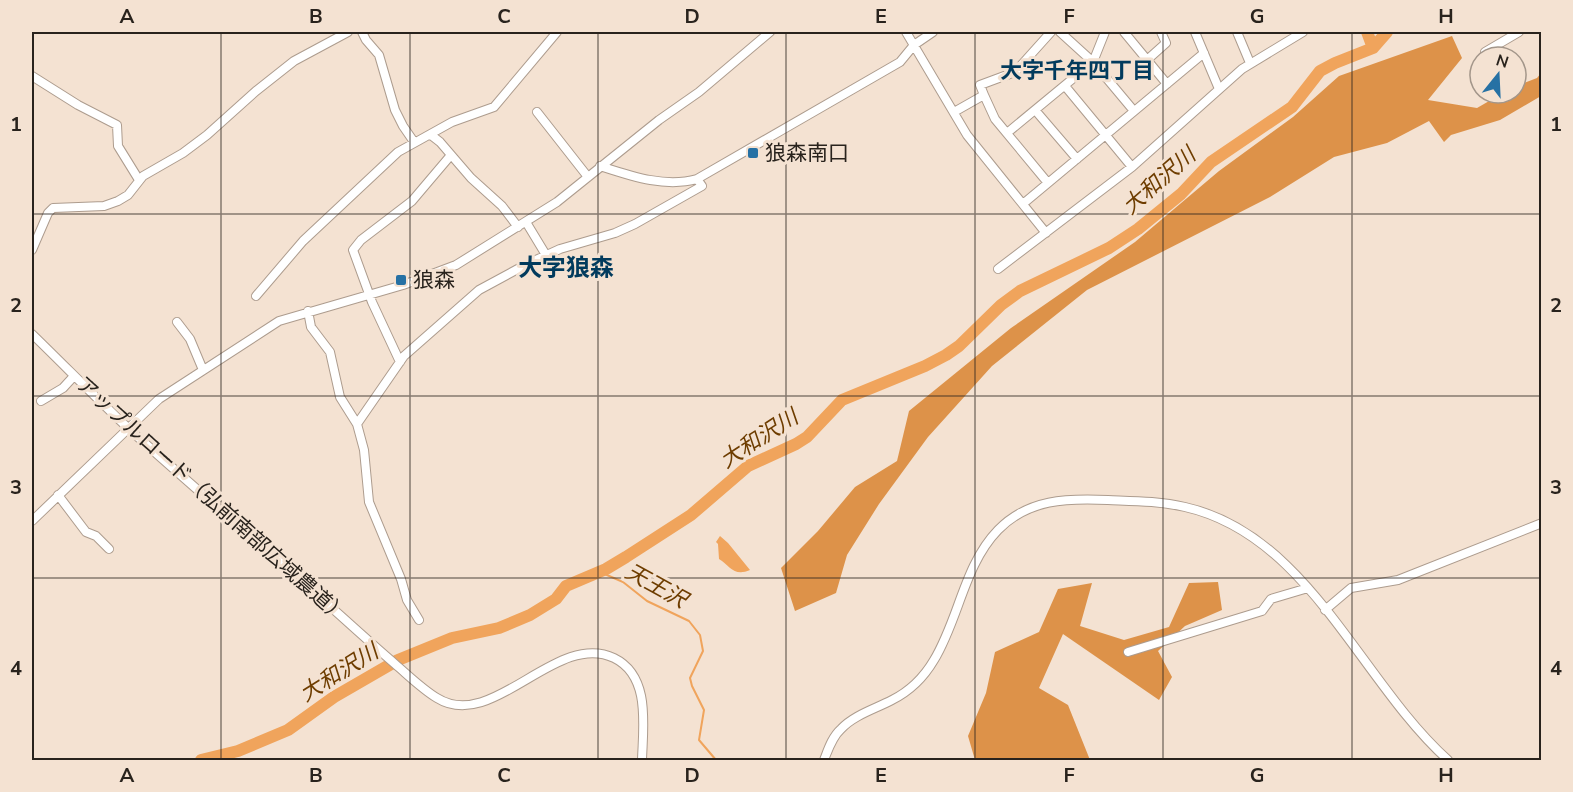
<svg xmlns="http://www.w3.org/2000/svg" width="1573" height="792" font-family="'Nunito Sans','Noto Sans JP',sans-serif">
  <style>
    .forest { fill: #dd9249 }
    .water { fill: #f0a45c }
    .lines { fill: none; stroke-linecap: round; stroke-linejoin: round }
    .stream { stroke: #f0a45c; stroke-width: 2 }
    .river { stroke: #f0a45c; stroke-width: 12 }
    .minor-casing { stroke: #ad9c8e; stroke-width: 10 }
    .minor { stroke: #fff; stroke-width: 8 }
    .grid { fill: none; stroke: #29231d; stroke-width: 1.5; stroke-opacity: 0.55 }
    .poi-dot { fill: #2671a4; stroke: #f4e2d2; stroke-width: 2 }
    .labels { text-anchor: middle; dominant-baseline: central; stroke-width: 6; stroke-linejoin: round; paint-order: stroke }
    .poi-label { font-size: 21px; fill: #29231d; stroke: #f4e2d2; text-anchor: start }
    .street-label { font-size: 21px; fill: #29231d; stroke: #f4e2d2 }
    .neighbourhood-label { font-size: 22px; font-weight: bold; fill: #023b5d; stroke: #f4e2d2 }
    .water-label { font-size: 22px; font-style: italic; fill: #6e3d00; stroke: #f4e2d2 }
    .quarter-label { font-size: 24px; font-weight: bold; fill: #023b5d; stroke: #f4e2d2 }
    .neatline { fill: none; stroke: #29231d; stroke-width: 2 }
    .grid-label { font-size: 20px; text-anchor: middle; font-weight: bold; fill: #29231d }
  </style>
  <rect width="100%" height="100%" fill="#f4e2d2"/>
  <path class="forest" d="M1452,36L1462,58L1428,100L1477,108L1503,93H1516V86L1537,78L1541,73V96L1500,120L1451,135L1444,142L1429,121L1387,143L1334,157L1270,197L1087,290L992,366L928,437L879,504L847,555L836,593L795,611L781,568L818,531L855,487L897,461L909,411L1011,328L1135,242L1219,171L1293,117L1339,76Z
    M1218,582L1222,610L1185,626L1158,651L1172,677L1159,700L1063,634L1039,688L1068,705L1090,760H975L968,736L986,693L995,652L1039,632L1058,589L1092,583L1080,626L1124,640L1169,627L1189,583Z"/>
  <path class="water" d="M720,536L728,543L750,570C734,577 730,566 719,559L718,544L716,542Z"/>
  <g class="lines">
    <path class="stream" d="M600,572L623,582L647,601L689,621L700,635L703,651L690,678L692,686L704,710L699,740L716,760"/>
    <path class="river" d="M1367,32L1373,48
      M201,760L238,751L288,730L334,697L398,660L452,638L499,628L530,615L556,599L566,586L606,569L626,557L691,515L748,466L796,444L807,437L842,400L925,366L946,355L959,346L1001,305L1020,291L1109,248L1138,229L1181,194L1211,162L1292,107L1320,71L1335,63L1373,48L1387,32"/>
    <g class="minor-casing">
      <path id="minor" d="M362,32L366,40L379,55L395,110L403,126L414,142
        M906,32L967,135L1046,233
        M1060,32L1093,62L1134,111
        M1124,32L1167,84
        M1195,32L1219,89
        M1237,32L1250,63
        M1485,52L1519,32
        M1147,60L1166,43L1161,32
        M32,76L78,105L117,125L118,146L139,180
        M1065,86L1132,167
        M984,95L980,85L1015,72L1051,32
        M1035,110L1077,159
        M537,112L588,177
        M954,112L984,95L995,119L1048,183
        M1007,133L1093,62L1105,32
        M431,135L440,142L471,178L502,206L518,227
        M600,166C631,176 665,188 697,179L900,62L914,45L933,32
        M1024,203L1204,53
        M526,222L546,255
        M32,250L48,213L53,208L104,206L118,201L128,195L143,176L183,153L207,135L256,91L294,61L348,32
        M998,269L1132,167L1242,69L1303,32
        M256,296L303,241L398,152L452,122L494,107L557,32
        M308,311L311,327L330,352L340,397L357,424L364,450L369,502L401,579L407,600L419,620
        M177,322L190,339L203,370
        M32,334C64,365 96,398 129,429C190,484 252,537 313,591C340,615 367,640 395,664C408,675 422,689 437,698C493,733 556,630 614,658C651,676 643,726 642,760
        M400,362L372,302L353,250L361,240L412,201L451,155
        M41,401L63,388L74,376
        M357,424L404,356L479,290L527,264L560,249L615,233L635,224L702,186L697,179
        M58,495L86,532L96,536L109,549
        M32,521L159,399L279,321L403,285L456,265L557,202L659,120L699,92L770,32
        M1325,610L1351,588L1398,580L1542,523
        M1128,652L1262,611L1271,599L1308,588
        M824,760C828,750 832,737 841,729C854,715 875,709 892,700C910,691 924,677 934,660C959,619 964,565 998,530C1028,499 1067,498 1108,500C1133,501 1159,501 1185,507C1309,535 1360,681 1448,760"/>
    </g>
    <use href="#minor" class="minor"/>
  </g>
  <path class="grid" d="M221,32V760M410,32V760M598,32V760M786,32V760M975,32V760M1163,32V760M1352,32V760M32,214H1542M32,396H1542M32,578H1542"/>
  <g class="poi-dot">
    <rect x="747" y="147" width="12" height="12" rx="3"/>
    <rect x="395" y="274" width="12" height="12" rx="3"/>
  </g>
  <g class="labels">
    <g class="poi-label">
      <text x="765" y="153">狼森南口</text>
      <text x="413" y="280">狼森</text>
    </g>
    <g class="street-label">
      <text transform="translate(212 500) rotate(42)">アップルロード（弘前南部広域農道）</text>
    </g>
    <g class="neighbourhood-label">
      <text x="1077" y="71">大字千年四丁目</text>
    </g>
    <g class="water-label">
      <text transform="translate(1159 181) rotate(-41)">大和沢川</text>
      <text transform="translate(759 439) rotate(-33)">大和沢川</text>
      <text transform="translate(656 586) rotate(29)">天王沢</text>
      <text transform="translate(339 673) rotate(-32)">大和沢川</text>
    </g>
    <g class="quarter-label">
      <text x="566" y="268">大字狼森</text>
    </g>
  </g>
  <rect width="1573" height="792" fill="none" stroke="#f4e2d2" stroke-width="66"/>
  <g transform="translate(1498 75) rotate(18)"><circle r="28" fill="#f4e2d2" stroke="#a3968a" stroke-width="1.5"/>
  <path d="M0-4.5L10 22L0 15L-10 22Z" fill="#2671a4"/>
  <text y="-9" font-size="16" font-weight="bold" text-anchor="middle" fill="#29231d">N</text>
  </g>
  <rect x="33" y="33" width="1507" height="726" class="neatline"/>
  <g class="grid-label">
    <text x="127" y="23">A</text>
    <text x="316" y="23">B</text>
    <text x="504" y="23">C</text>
    <text x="692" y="23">D</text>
    <text x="881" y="23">E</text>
    <text x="1069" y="23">F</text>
    <text x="1257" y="23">G</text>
    <text x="1446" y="23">H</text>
    <text x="16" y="131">1</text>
    <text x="1556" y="131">1</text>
    <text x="16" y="312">2</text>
    <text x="1556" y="312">2</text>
    <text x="16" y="494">3</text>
    <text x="1556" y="494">3</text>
    <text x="16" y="675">4</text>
    <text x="1556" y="675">4</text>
    <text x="127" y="782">A</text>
    <text x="316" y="782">B</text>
    <text x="504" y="782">C</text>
    <text x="692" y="782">D</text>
    <text x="881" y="782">E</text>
    <text x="1069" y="782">F</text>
    <text x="1257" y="782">G</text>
    <text x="1446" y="782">H</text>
  </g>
</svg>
